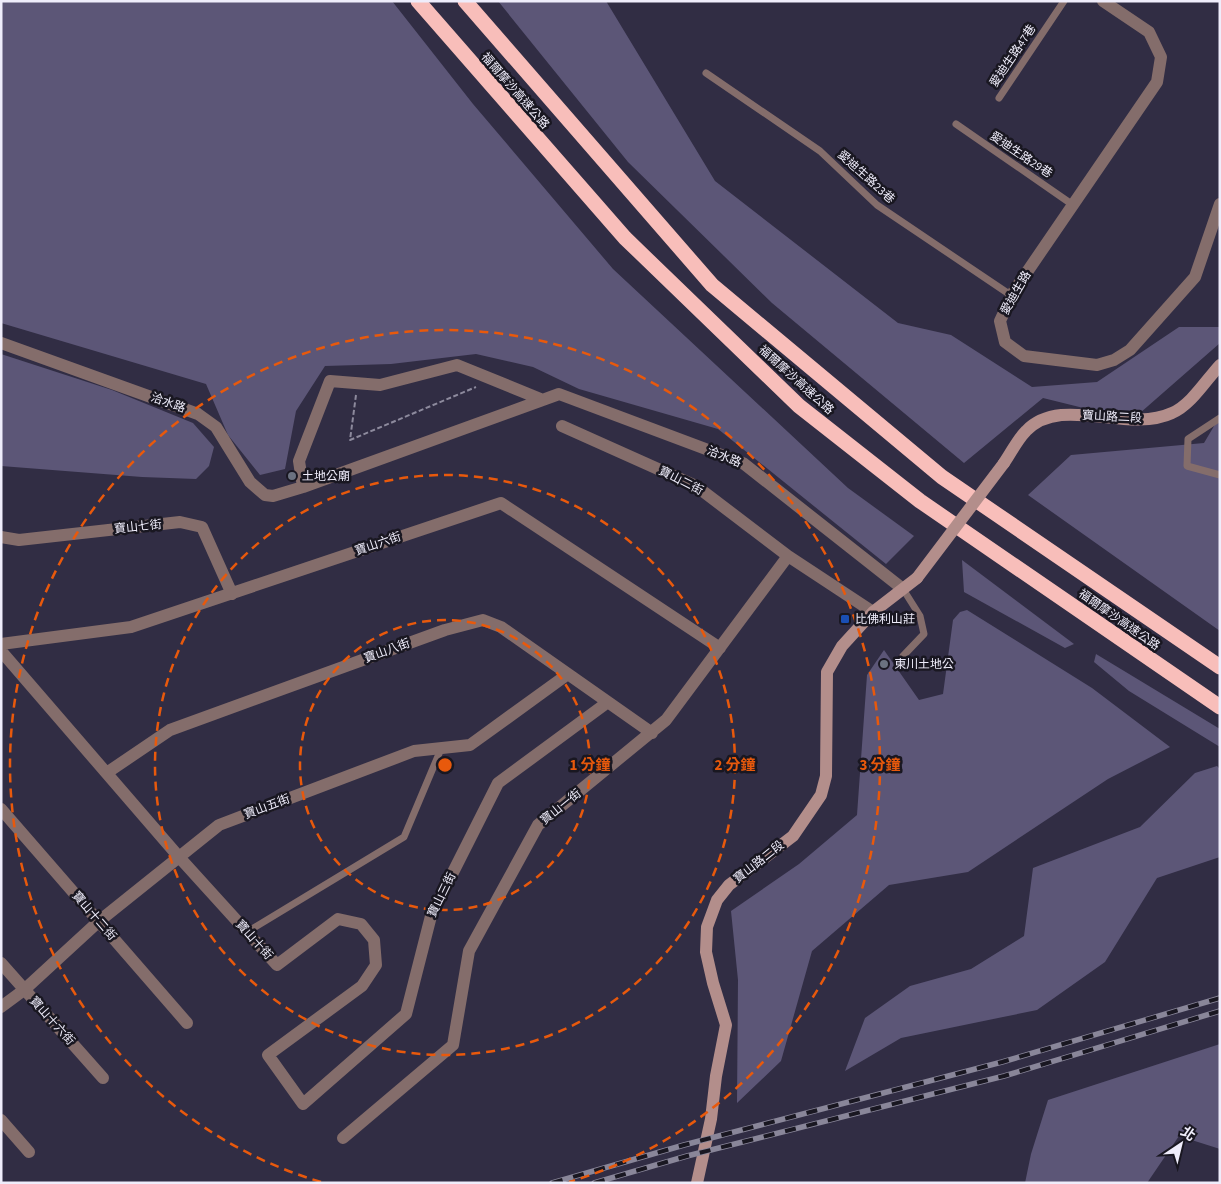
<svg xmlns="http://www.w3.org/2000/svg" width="1221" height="1184" font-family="'Source Sans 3','Noto Sans TC',sans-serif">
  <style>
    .green { fill: #5c5677 }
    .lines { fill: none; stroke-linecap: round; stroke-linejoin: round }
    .path { stroke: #8d8a9d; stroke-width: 2; stroke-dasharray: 5 2.5; stroke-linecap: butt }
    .lane { stroke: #846d6b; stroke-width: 7 }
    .street { stroke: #846d6b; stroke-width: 12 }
    .secondary { stroke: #b38e8b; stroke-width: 12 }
    .highway { stroke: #f8beba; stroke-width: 15 }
    .rail-casing { stroke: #898699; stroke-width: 5.5 }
    .rail { stroke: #191721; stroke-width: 4; stroke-dasharray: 11; stroke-linecap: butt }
    .secondary-bridge { stroke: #b38e8b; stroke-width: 12 }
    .ring { fill: none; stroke: #e8590c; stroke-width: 2.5; stroke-dasharray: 9 6 }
    .worship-dot { fill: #6b7280; stroke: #191721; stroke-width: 2 }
    .transit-dot { fill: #1a4fb4; stroke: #191721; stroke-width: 2 }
    .labels { text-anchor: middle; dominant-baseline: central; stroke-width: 5; stroke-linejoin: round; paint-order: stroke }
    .street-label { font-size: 12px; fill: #efedfb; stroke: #191721 }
    .poi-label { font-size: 12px; fill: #efedfb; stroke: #191721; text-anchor: start }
    .centre { fill: #e8590c; stroke: #191721; stroke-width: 2.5 }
    .ring-label { font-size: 15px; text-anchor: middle; font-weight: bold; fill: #e8590c; stroke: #191721; stroke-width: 5; stroke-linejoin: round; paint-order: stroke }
  </style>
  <rect width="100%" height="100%" fill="#312d44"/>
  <path class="green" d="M1,1H392L473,104L613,269L848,488L914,536L886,564L718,429L579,389L533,367L476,354L391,364L325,366L296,411L285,469L260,475L228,435L206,384L1,323Z
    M498,1H606L715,181L898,323L951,335L1032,387L1097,382L1179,327H1220V343L1132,420L1043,398L964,463L772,303L628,162Z
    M1,354L112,390L193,423L214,447L209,466L196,479L142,477L1,466Z
    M1220,416V631L1028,495L1071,455L1204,443Z
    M962,560L1074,644L1065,648L964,592Z
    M967,610L1092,688L1170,747L1108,779L968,872L889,885L812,951L781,1061L737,1103L738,980L731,911L799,864L857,815L867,675L884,650L919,700L943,694L953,620L960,612Z
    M1096,654L1220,729V747L1129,691L1094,662Z
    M1217,766L1220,769V857L1157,878L1105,962L1037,1010L901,1038L845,1071L865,1018L910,986L971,969L1024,936L1033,868L1140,827L1195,773Z
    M1220,1044V1149L1179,1136L1147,1183H1025L1031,1154L1048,1100Z"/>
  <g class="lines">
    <path class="path" d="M356,395L350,440L476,387"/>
    <path class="lane" d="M706,73L820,151L877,205L1012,296
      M999,98L1064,1
      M956,124L1073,205
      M1220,418L1188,439L1187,466L1220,475
      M903,656L924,634L920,616L903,589
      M247,932L404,837L441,749"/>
    <path class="street" d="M1103,1L1149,32L1161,57L1157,82L1014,291L1000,321L1005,342L1024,356L1097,365L1114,360L1130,350L1195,277L1220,204
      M1,343L198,414L216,427L250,482L265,495L273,496L303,487L559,394L743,463L903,589
      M562,426L696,486L788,556
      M303,487L299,461L330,381L380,385L457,365L543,400
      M1,537L19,540L180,522L202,527L232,594
      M1,644L131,627L501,503L720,648
      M1,651L179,857L277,965L338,919L361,924L374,940L376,965L362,986L268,1055L303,1104L406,1014L431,916L498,783L608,702
      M108,772L170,730L445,630L483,620L501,627L652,733
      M1,809L187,1023
      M1,963L103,1078
      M1,1007L24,990L98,922L219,825L414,751L470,745L568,674
      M1,1120L29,1152
      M343,1138L453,1045L469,951L538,825L666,720L788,556L873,612"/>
    <path class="secondary" d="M1004,463C1011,453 1017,440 1026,431C1061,394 1127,434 1172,413C1191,405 1206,380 1220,365
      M697,1183L711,1119L716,1076L726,1025L713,983L706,952L707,927L717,900L729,885L793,836L821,795L826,776L827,672L842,646L873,612L917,578"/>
    <path class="highway" d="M418,1L625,238L799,406L920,501L1220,707
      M465,1L712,285L942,477L1220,667"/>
    <g class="rail-casing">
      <path id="rail" d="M552,1183L684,1145L1002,1062L1220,998
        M594,1183L687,1156L1004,1076L1220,1011"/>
    </g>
    <use href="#rail" class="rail"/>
    <path class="secondary-bridge" d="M917,578L1004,463"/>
  </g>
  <g class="ring">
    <circle cx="445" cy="765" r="145"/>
    <circle cx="445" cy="765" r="290"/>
    <path d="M321 1182A435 435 0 1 1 569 1182"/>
  </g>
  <g class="worship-dot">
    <circle cx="292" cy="476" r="5"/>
    <circle cx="884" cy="664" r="5"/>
  </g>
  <rect class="transit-dot" x="840" y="614" width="10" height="10" rx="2.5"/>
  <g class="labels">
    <g class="street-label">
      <text transform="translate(1013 56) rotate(-56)">愛迪生路47巷</text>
      <text transform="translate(515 91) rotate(49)">福爾摩沙高速公路</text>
      <text transform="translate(1021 155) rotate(34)">愛迪生路29巷</text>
      <text transform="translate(866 177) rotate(42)">愛迪生路23巷</text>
      <text transform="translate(1016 293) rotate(-60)">愛迪生路</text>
      <text transform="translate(796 380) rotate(42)">福爾摩沙高速公路</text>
      <text transform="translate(168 403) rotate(20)">洽水路</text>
      <text transform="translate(1112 417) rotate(3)">寶山路二段</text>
      <text transform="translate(724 457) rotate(22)">洽水路</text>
      <text transform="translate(681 481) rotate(27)">寶山二街</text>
      <text transform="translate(138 527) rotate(-6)">寶山七街</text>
      <text transform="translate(378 544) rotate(-19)">寶山六街</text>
      <text transform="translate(1119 620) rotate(35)">福爾摩沙高速公路</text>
      <text transform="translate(387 651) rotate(-20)">寶山八街</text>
      <text transform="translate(267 807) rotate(-21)">寶山五街</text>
      <text transform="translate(561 807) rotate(-39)">寶山一街</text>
      <text transform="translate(759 862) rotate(-38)">寶山路二段</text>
      <text transform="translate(442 895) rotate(-64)">寶山三街</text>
      <text transform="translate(94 916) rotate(49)">寶山十二街</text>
      <text transform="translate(254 940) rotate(48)">寶山十街</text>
      <text transform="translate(52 1021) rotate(48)">寶山十六街</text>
    </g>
    <g class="poi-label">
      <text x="302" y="476">土地公廟</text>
      <text x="855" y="619">比佛利山莊</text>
      <text x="894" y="664">東川土地公</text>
    </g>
  </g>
  <circle cx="445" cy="765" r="8" class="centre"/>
  <g class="ring-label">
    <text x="590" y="770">1 分鐘</text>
    <text x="735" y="770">2 分鐘</text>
    <text x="880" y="770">3 分鐘</text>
  </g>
  <rect width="1221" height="1184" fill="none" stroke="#efedfb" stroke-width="5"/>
  <g transform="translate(1181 1144) rotate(35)" stroke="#191721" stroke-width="4" paint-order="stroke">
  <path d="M0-4L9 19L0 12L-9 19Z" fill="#efedfb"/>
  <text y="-8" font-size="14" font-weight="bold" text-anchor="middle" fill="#efedfb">北</text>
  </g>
</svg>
